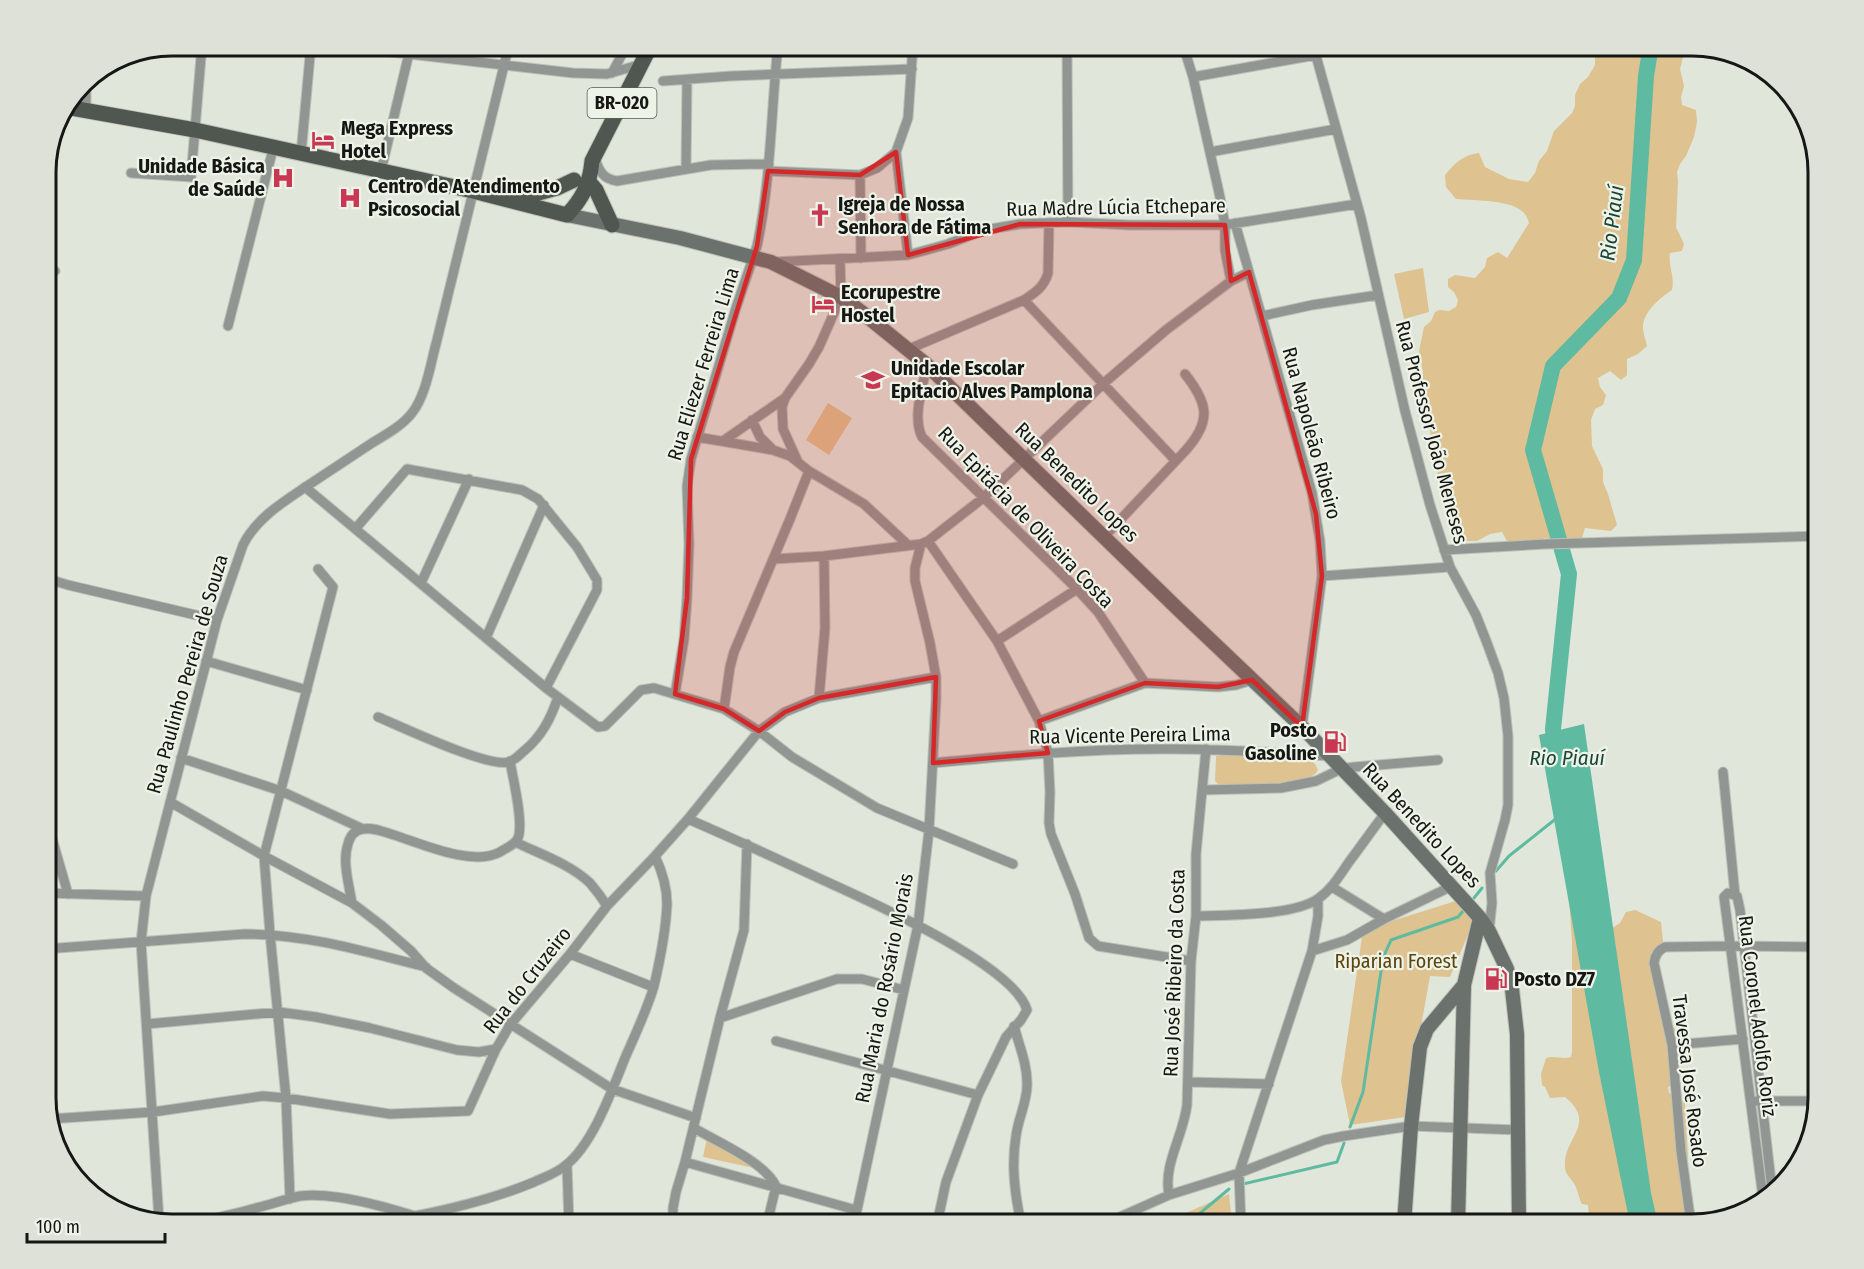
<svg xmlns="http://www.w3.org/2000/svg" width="1864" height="1269" font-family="'Fira Sans Condensed',sans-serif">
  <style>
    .green { fill: #dec28f }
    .water { fill: #5ebaa1 }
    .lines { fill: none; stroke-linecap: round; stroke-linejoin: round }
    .stream { stroke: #5ebaa1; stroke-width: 3 }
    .river { stroke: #5ebaa1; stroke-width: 16 }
    .street-casing { stroke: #bcc1b7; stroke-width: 11 }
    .secondary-casing { stroke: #bcc1b7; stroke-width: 16 }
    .primary-casing { stroke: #bcc1b7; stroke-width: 17 }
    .street { stroke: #929693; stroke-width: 9 }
    .secondary { stroke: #6b716c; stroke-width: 14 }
    .primary { stroke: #505751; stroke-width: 15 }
    .marked { fill: #d62828; fill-opacity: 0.2; stroke: #d62828; stroke-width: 4.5; stroke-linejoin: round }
    .labels { text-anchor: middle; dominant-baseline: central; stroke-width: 4.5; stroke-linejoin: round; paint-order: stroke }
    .shield { fill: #eef3e8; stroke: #575954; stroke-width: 1.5 }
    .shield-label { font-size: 18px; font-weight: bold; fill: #161714 }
    .poi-label { font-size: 20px; font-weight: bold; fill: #161714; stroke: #eef3e8; text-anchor: start }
    .street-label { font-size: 20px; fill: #161714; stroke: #eef3e8 }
    .park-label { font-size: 20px; fill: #5c440d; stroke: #eef3e8 }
    .water-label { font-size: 21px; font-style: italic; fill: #1b453a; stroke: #eef3e8 }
    .rim { fill: none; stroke: #161714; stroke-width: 3 }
  </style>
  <rect width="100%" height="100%" fill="#e1e6db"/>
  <path class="green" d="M1591,45H1682L1680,47L1683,57L1680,69L1684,86L1681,97L1682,105L1696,110L1697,122L1694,137L1686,156L1680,164L1677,172L1678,181L1676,227L1684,244L1682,251L1670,253C1668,267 1675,275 1672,290C1660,298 1643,312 1643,327C1643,334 1646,340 1647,346L1638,354L1627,359V375L1621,380L1610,371L1598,378L1600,387L1606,395L1603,405L1595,409L1591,420L1592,446L1603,469V482L1608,494L1617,525L1611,531L1585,528L1581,541H1562L1545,538L1530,544L1508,543L1502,532L1490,534L1477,541H1465L1457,536L1446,506L1439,480L1428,419L1422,407L1421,396L1423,372L1419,351L1424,327L1431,321L1435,312L1439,310L1449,311L1456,307L1458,300L1454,292L1448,287V279L1455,275L1475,278L1485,267L1487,258L1498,252L1507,258L1529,223C1528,220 1527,217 1525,214C1513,199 1475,201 1456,199L1446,187L1445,175C1455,163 1463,155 1479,153L1485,167L1509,179L1528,182L1535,173L1539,161L1547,151L1554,131L1572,113L1575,106V95L1580,84L1588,77L1595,65V57Z
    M1423,268L1429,312L1404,319L1394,274Z
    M828,403L852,418L829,455L806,440Z
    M1221,755L1310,760L1315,764L1318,770C1309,789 1238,784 1218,784L1215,781L1216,756Z
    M1569,897L1609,930L1620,923L1626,912L1635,910L1661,922L1663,941L1661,952L1655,956L1670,1023C1687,1040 1677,1064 1674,1085L1668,1087L1669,1093L1679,1097L1685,1103L1688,1156C1687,1163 1683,1168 1682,1174C1680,1191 1685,1208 1685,1224H1623L1616,1215L1611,1213L1599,1223L1593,1222L1589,1216L1588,1205L1582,1204C1578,1197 1578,1188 1573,1182C1569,1176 1565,1174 1565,1166C1563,1138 1598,1124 1565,1097L1550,1098L1545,1087L1542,1085L1541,1074L1546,1058C1554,1055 1563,1060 1571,1057L1572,1052V941Z
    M1459,900L1474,921L1450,977L1430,976L1405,1117L1350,1125L1341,1081L1363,930Z
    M707,1138L767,1171L703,1157Z
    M1229,1194L1232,1224H1161Z"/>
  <path class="water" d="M1584,724L1651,1193L1658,1224H1630L1599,1072L1539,735Z"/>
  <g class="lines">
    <path class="stream" d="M1496,871L1509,856L1558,817
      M1474,898L1482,888
      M1350,1127L1363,1092L1383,958L1391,940L1458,917L1463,911
      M1243,1184L1337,1162L1344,1143
      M1187,1224L1229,1189"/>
    <path class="river" d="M1555,751L1553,729L1569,574L1533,450L1553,366L1619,298L1634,260L1646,76L1651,45"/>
    <g class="street-casing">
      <path id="street" d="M331,45L573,73L607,74L642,64
        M1067,45L1068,222
        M1183,45L1193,77L1220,197L1225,225V250L1231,281
        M1313,45L1361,218L1405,411L1430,505L1450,567L1476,615L1487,643L1498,673L1504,698L1508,736V805L1505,820L1490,873L1492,903L1489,931
        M612,73L627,45
        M1193,77L1316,55
        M86,79V111
        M663,81L731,76L912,69
        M1210,152L1336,129
        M301,154L311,45
        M595,158C599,171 603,179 617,181L711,165L769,164
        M686,169L687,80
        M381,171L411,45
        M768,171L860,175L877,168L896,152
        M131,173L191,177L202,45
        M860,175L861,258
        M45,180L52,160L60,114
        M1235,223L1312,493L1320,541L1322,576L1302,727
        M908,255L896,152L908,118L913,45
        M774,262L908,255L948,244L984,230L1020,224L1068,222L1130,225H1225L1357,204
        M45,265L55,271
        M1024,300L1175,460
        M1262,316L1312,305L1378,295
        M228,326L273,149
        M909,349L1024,300C1036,292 1044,287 1048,273L1049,223
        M927,365C923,387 912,416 922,437L1077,589L1098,612L1145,683
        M752,420L760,437L771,448
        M697,437L773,450L790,456L809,471L864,504L908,545
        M723,441L785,398
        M798,462L783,429L782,407L785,398L809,364L819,347L841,297L840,259
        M305,487L546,688L597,590V580L577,547L538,499L522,490L407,469L356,528
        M1104,537L1186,450C1212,421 1208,403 1185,374
        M928,541L997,641L1039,721L1048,753L1050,792L1049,823L1051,834L1075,894L1089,938L1098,946L1191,961
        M1444,550L1546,544L1819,536
        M774,559L824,556L921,544L928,541L983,498L1104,383L1166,330L1231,281L1249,272
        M318,569L333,587L264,856L352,903L381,925L411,951L426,968L454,988L612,1089L696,1118
        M1322,576L1450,567
        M45,578L68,585L217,620
        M421,583L469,479
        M486,638L544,505
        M997,641L1077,589
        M206,661L307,690
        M546,688L598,727L605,726L641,690L654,688L724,709L759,731L792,757L877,808L1013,864
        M675,694L684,639L687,598L689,544L687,486L691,459L736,308L757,246C771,180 771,112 778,45
        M819,698L825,628L824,556
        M724,709L730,667L734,652L790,519L809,471
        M378,717C402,727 488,768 509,762C515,760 519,755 524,751C542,736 551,718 558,697
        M1039,721L1145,683L1218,687L1236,685L1252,680
        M181,758L281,791L363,829
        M933,763C1009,756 1085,749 1162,749C1217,748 1273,753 1328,756
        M1723,772L1735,895
        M1203,790L1281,788L1316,781L1341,769L1354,767L1438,760
        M170,802L264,856L270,934L286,1098L290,1199
        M45,814L68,894
        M688,819C734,839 780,860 825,881C869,901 1014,965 1027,1010L1021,1020L1006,1037L978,1095L946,1182L937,1224
        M515,842C540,854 570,864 590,883C596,890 602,898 607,906
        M1332,887L1384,919L1452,886
        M45,893L146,896
        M352,903C349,885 342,861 348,844C350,836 355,830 363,829C373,827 384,832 394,835C422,844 473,867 500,852C506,848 515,845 518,838C524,823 513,779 510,761
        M1196,916C1227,915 1295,916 1319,898C1332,889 1340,875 1349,862C1361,846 1373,829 1385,813
        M45,949L245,934C307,934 366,952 426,967
        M1312,951L1347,940L1384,919
        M570,954L653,987
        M720,1018L837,979H862L904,990
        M147,1024L279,1012L316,1017L370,1028L457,1050L479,1052L496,1049
        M1014,1026C1019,1045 1028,1066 1027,1086C1027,1102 1018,1119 1016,1136C1011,1166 1015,1194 1021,1224
        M776,1041L978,1095
        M1672,1045L1743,1039
        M1188,1082L1269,1084
        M1756,1101H1818
        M49,1119L153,1112L263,1096L286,1098L390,1114L468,1111L496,1049L510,1025L570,954L607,906L655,856L688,819L759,731L785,712L819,698L936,677
        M694,1128C719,1143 763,1161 776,1186L767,1224
        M685,1162L856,1210
        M567,1165L569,1224
        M1169,1195C1163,1164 1183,1137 1187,1105L1191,961L1196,916V854L1206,749
        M1763,1198L1724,897L1728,893L1737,896L1740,910L1772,1190
        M415,1216C456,1208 496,1198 534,1182C545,1177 557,1173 566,1165C593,1144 612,1090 625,1058C635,1035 647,1010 654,986C660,960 666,931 667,904C667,887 662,871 655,856
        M159,1220L141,942L146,896L217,620L243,545C257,517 285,501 310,484C331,470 351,457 372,443C385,435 402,426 412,413C426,395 430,366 436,344L509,45
        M193,1224C214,1218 235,1214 256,1208C270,1205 285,1199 300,1196C338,1191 403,1212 440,1224
        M673,1224V1208L676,1192L685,1162L720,1018L744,930L747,844
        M854,1224L918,925L929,830L936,700V677L930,643L915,581V568L921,544
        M1104,1224L1169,1195L1239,1173L1324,1140L1344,1136L1411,1126L1518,1130
        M1241,1224L1239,1173L1312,951L1318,916V899
        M1691,1224L1681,1151L1672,1045L1654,963C1655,955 1658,950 1665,947L1731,946L1819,947"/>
    </g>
    <g class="secondary-casing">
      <path id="secondary" d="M567,215L680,238L771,262L841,297L864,314L927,365L1179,610L1302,727L1385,813L1480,918L1489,931L1507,969L1512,989L1517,1034L1519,1224
        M1404,1224L1411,1126L1420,1047L1427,1029L1464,985
        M1458,1224L1464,985L1480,918"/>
    </g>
    <g class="primary-casing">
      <path id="primary" d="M66,107L195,130L473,191L567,215
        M589,182L596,190L612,225
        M512,200L557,188L574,180
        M567,215C582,199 590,184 592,161L651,45"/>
    </g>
    <use href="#street" class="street"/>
    <use href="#secondary" class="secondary"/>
    <use href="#primary" class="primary"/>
  </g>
  <path class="marked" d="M896,152L908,255L1020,224L1225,225L1231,281L1249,272L1316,514L1322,576L1302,727L1252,680L1218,687L1145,683L1039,721L1048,753L933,763L936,677L819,698L785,712L759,731L724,709L675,694L687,598L691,459L757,246L768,171L860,175Z"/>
  <defs>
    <g id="hotel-bare" transform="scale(1.8)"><path d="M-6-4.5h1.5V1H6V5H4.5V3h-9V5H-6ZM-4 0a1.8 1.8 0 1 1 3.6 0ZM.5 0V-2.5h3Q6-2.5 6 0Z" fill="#c83853" stroke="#eef3e8" stroke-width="2.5" paint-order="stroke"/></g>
    <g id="hospital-bare" transform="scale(1.8)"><path d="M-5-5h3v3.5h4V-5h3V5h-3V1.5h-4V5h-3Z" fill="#c83853" stroke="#eef3e8" stroke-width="2.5" paint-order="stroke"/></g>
    <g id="church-bare" transform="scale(1.8)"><path d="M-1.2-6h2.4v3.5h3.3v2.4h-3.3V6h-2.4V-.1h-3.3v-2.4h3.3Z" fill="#c83853" stroke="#eef3e8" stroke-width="2.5" paint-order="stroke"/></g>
    <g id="school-bare" transform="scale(1.8)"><path d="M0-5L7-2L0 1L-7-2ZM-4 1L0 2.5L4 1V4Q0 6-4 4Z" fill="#c83853" stroke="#eef3e8" stroke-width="2.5" paint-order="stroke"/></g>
    <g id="fuel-bare" transform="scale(1.8)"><path d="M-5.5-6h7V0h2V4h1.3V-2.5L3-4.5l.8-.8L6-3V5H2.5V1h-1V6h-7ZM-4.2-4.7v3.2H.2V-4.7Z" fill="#c83853" stroke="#eef3e8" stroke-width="2.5" paint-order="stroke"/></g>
  </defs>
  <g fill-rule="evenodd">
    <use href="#hotel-bare" x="323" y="140"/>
    <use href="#hospital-bare" x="283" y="178"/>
    <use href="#hospital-bare" x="350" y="198"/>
    <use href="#church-bare" x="820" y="215"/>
    <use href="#hotel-bare" x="823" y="304"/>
    <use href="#school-bare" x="873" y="380"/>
    <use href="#fuel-bare" x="1335" y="742"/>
    <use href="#fuel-bare" x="1496" y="979"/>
  </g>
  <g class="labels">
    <rect class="shield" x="587.5" y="88" width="69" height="30" rx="4.5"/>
    <g class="shield-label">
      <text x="622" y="103">BR-020</text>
    </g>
    <g class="poi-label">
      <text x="341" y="128">Mega Express<tspan x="341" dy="23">Hotel</tspan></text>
      <text x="265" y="166" text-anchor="end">Unidade Básica<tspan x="265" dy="23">de Saúde</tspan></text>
      <text x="368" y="186">Centro de Atendimento<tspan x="368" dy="23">Psicosocial</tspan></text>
      <text x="838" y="204">Igreja de Nossa<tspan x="838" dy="23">Senhora de Fátima</tspan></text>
      <text x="841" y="292">Ecorupestre<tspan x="841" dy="23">Hostel</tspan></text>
      <text x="891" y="368">Unidade Escolar<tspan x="891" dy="23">Epitacio Alves Pamplona</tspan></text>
      <text x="1317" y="730" text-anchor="end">Posto<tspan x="1317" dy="23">Gasoline</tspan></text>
      <text x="1514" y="979">Posto DZ7</text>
    </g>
    <g class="street-label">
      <text transform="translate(1116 207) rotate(-1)">Rua Madre Lúcia Etchepare</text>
      <text transform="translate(703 364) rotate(-73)">Rua Eliezer Ferreira Lima</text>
      <text transform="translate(1432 432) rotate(75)">Rua Professor João Meneses</text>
      <text transform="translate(1312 433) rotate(75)">Rua Napoleão Ribeiro</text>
      <text transform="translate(1077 482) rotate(44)">Rua Benedito Lopes</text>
      <text transform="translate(1026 517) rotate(46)">Rua Epitácia de Oliveira Costa</text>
      <text transform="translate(187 674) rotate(-74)">Rua Paulinho Pereira de Souza</text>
      <text transform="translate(1130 735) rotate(-1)">Rua Vicente Pereira Lima</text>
      <text transform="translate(1422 825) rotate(47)">Rua Benedito Lopes</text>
      <text transform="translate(1174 973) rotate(-88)">Rua José Ribeiro da Costa</text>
      <text transform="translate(527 980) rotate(-52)">Rua do Cruzeiro</text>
      <text transform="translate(884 988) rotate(-79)">Rua Maria do Rosário Morais</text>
      <text transform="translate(1758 1016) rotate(83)">Rua Coronel Adolfo Roriz</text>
      <text transform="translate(1690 1081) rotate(83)">Travessa José Rosado</text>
    </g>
    <g class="park-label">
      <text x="1396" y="961">Riparian Forest</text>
    </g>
    <g class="water-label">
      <text transform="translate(1612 223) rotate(-83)">Rio Piauí</text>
      <text x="1567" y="758">Rio Piauí</text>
    </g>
  </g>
  <path d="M0 0H1864V1269H0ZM172 56H1692A116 116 0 0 1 1808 172V1098A116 116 0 0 1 1692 1214H172A116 116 0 0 1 56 1098V172A116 116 0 0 1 172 56Z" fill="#dde1d7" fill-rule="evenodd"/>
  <path class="rim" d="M172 56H1692A116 116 0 0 1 1808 172V1098A116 116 0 0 1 1692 1214H172A116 116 0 0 1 56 1098V172A116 116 0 0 1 172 56Z"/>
  <path d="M27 1233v9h138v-9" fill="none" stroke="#161714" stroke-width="3"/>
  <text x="36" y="1233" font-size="18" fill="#161714" stroke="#eef3e8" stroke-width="4.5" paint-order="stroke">100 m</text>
</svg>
